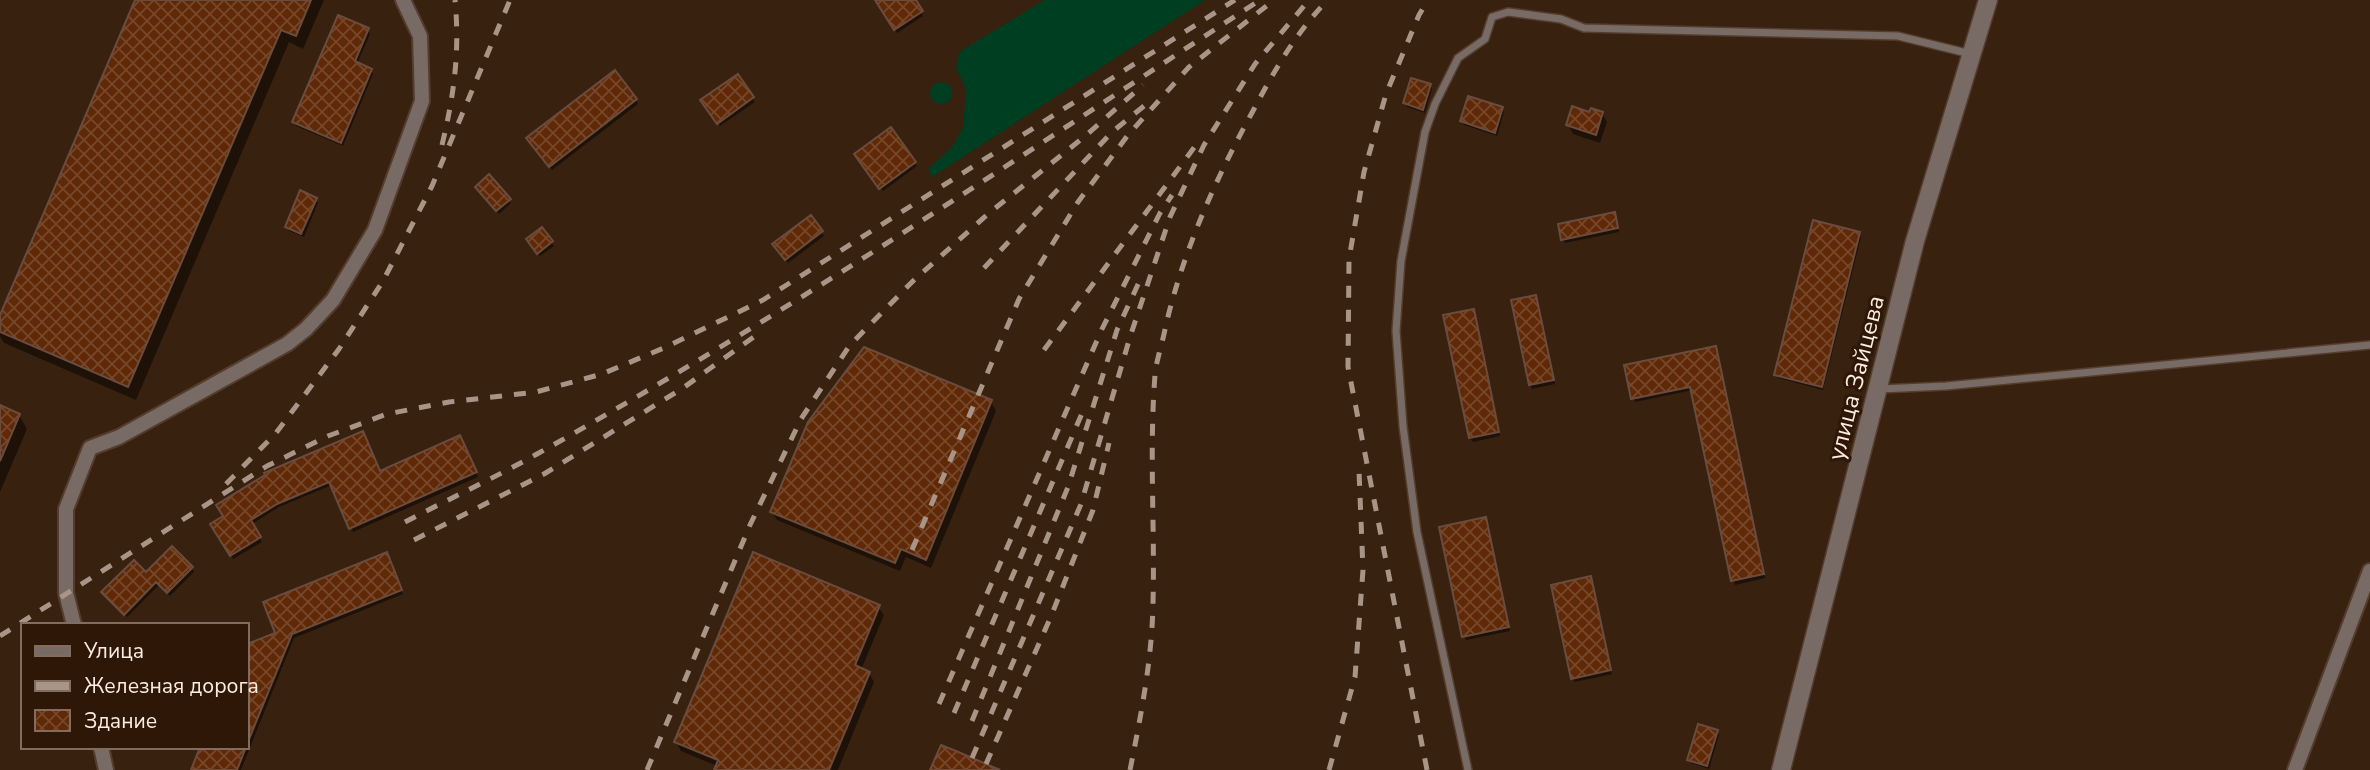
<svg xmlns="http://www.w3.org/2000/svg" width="2370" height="770" font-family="'Nunito Sans',sans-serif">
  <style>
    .grass { fill: #003e22 }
    .shadow { fill: #0007 }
    .building { fill: url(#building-cross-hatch); stroke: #6a4c3e; stroke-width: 2 }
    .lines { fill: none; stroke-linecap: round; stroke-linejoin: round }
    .service-casing { stroke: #543d2d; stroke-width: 10 }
    .minor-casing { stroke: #543d2d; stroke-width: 18 }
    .tertiary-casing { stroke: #543d2d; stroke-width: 21 }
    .service { stroke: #786a64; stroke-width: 7 }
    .minor { stroke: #786a64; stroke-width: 14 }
    .tertiary { stroke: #786a64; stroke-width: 18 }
    .rail { stroke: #a99587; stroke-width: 5; stroke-dasharray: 12 12; stroke-linecap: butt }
    .labels { text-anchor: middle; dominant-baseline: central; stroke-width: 6; stroke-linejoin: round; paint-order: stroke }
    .street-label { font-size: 24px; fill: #fdece1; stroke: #2e1707 }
  </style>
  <defs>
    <pattern id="building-cross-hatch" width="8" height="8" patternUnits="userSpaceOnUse" patternTransform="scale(1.75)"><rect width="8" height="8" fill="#5f2806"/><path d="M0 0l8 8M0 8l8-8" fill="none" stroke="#77472a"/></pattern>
  </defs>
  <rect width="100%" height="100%" fill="#392110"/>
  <path class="grass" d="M1044,0H1205L932,177L928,169L952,147L963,128L966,88L956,69L959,52Z
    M930 93a11 11 0 1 1 22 0a11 11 0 1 1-22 0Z"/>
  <path class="shadow" d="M137,0H324L303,49L289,42L136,400L4,343L0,336V320Z
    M876,0H914L923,16L897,33Z
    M368,30L370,34L357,64L371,70L373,74L343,146L296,126L294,122Z
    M737,76L755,102L720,126L703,100Z
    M1430,85L1432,89L1425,113L1407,107L1405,103Z
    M636,100L638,104L552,170L531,142Z
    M1502,108L1504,112L1497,136L1464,125L1461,121Z
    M1602,113L1607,122L1600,143L1573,134L1568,125L1590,114Z
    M859,158L915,163L917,166L883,191Z
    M479,191L509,200L511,203L499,214Z
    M316,199L318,203L304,237L289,231L287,227Z
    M810,217L824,236L788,263L777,248Z
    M1616,218L1619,232L1565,243L1563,239Z
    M542,229L554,246L540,256L530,244Z
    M1859,234L1861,237L1823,390L1778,378L1776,375Z
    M1535,297L1555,384L1532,389L1530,385Z
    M1475,315L1500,436L1473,442L1470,438Z
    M1715,348L1765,578L1735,585L1693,390L1635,402L1633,398Z
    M991,402L996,411L931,568L906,557L900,571L777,520L772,512Z
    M0,407L19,415L27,429L0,492Z
    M462,441L478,477L353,532L332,485L279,507L252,524L262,542L233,559L213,524L225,517L267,476L380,473Z
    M1485,519L1510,631L1466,640L1464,636Z
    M389,558L403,594L294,638L241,770H193L203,747H247V646L278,634Z
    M192,568L194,572L170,596L159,585L127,617L106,596L146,575Z
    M1590,578L1612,674L1575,682L1572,678Z
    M878,607L884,615L861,670L869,673L874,682L838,770H716L717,766L681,751L676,742Z
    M1717,731L1719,735L1709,769L1691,763L1689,759Z"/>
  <path class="building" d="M135,0H311L296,36L281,30L128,387L0,332V315Z
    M875,0H916L923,11L894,30Z
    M338,15L369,28L355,61L372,69L341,143L292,122Z
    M615,70L637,99L549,167L526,138Z
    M738,74L754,97L717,124L700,100Z
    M1411,78L1431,84L1423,110L1403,103Z
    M1468,96L1503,107L1495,133L1460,121Z
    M1572,106L1589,112L1591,108L1603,112L1596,135L1566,125Z
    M891,127L916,162L879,189L854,154Z
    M489,174L511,199L496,211L475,187Z
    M300,190L317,198L301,234L285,227Z
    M1615,212L1618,228L1561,240L1558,224Z
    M811,215L823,231L785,260L772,244Z
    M1813,220L1860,232L1822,387L1774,375Z
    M542,227L553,241L537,254L526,239Z
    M1536,295L1554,380L1529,385L1511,300Z
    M1474,309L1499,432L1469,438L1443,315Z
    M1716,346L1764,574L1731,581L1690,387L1631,399L1624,365Z
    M864,347L992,400L926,560L901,549L895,563L770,512L808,422Z
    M0,405L20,414L0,461Z
    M363,431L380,471L460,435L477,472L349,529L329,482L277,504L251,520L261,537L230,556L210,524L223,516L216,505L265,475L264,473Z
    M1486,517L1509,627L1462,637L1439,527Z
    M172,546L193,567L167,593L156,582L124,615L101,592L134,560L146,572Z
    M387,552L402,590L292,634L247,744V644L275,633L263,602Z
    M753,552L880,605L855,665L870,672L829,770H714L718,760L674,742Z
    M1591,576L1611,670L1571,679L1551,585Z
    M1698,724L1718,730L1707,766L1687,760Z
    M941,745L956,751L1000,770H930Z
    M200,747H246L237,770H191Z"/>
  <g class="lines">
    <g class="service-casing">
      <path id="service" d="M1880,389L1946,386L2370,345
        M1468,770L1417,532L1403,426L1396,331L1401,261L1425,132L1435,104L1458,58L1485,39L1492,17L1508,12L1561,19L1584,28L1898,36L1971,54"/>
    </g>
    <g class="minor-casing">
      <path id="minor" d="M74,625L66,593V509L90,448L119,437L287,344L306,329L333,300L375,230L422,101L420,36L403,0
        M101,747L106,770
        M2295,770L2370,571"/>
    </g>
    <g class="tertiary-casing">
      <path id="tertiary" d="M1781,770L1915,241L1988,0"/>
    </g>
    <use href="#service" class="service"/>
    <use href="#minor" class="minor"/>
    <use href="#tertiary" class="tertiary"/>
    <path class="rail" d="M442,145C454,95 460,52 455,0
      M984,268L1112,132L1144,106
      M1044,350L1199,141
      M226,484L276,433L339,349L383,281L432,186L510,0
      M405,522C449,499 494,478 537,454C786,315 1022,155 1260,0
      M414,540L544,474L683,388L762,331
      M912,550L1019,299L1078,202L1128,135L1189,67L1274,0
      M0,636L267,466L328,436L387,414L449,402L536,392L602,374L666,347L763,300L1235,0
      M939,704L1102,329L1160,213L1172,195
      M954,713L1083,411
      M972,721L1068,487L1117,330L1140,280
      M972,758L1081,504L1130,337L1170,217L1204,145L1255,64L1309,0
      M986,764L1052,614L1093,510L1109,443
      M647,770L750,525L801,419L850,345L913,281L988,214L1084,137L1143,85
      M1130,770C1141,715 1152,660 1153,603C1155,527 1149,451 1155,375C1156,362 1161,348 1164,334C1181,255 1215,180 1254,109C1274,71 1297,31 1328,0
      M1329,770L1355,677L1363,570L1359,471
      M1427,770L1348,367L1349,259L1364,172L1386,94L1419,15L1428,0"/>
  </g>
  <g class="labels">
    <g class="street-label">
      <text transform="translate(1856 378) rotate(-76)">улица Зайцева</text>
    </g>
  </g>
  <rect x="21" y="623" width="228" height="126" fill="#2e1707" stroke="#816c5e" stroke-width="2"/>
  <rect x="35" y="646" width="35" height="10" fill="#786a64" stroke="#816c5e" stroke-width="2"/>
  <text x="84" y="658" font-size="21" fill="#fdece1">Улица</text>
  <rect x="35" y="681" width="35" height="10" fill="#a99587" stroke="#816c5e" stroke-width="2"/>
  <text x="84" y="693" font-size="21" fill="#fdece1">Железная дорога</text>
  <rect x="35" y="710" width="35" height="21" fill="url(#building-cross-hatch)" stroke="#816c5e" stroke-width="2"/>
  <text x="84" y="728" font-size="21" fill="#fdece1">Здание</text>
</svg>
